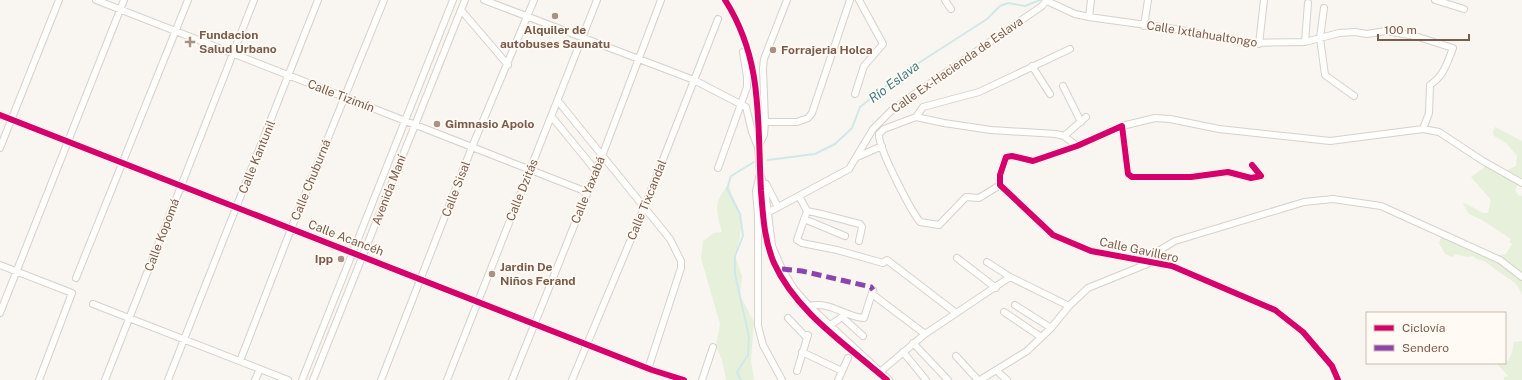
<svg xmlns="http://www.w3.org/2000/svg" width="1522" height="380" font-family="'Public Sans',sans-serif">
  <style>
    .green { fill: #e7f0db }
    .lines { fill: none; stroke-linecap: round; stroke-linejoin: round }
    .stream { stroke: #d0e8ea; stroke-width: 2 }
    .minor-casing { stroke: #d7d1cb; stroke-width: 8 }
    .minor { stroke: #fefefd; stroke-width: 6 }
    .quiet { stroke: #8e44ad; stroke-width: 5; stroke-dasharray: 10 5; stroke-linecap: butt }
    .cycleway-casing { stroke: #fffaf3; stroke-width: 8 }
    .cycleway { stroke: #d6006c; stroke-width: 6 }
    .poi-dot { fill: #a69286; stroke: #fffaf3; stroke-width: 1.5 }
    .labels { text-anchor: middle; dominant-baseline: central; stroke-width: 3.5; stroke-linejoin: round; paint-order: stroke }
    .poi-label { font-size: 12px; font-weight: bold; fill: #7a5c4d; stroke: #fffaf3; text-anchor: start }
    .street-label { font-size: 12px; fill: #7a5c4d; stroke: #fffaf3 }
    .water-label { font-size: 13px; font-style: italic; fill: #437c86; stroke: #fffaf3 }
  </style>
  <rect width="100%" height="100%" fill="#f9f5f0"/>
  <path class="green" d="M1495,127L1522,141V181H1520L1515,190L1518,195L1522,196V296C1518,281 1510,280 1499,272C1495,270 1491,265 1487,263C1482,259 1477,261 1473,256L1467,257L1455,254L1453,257L1445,254L1439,243L1441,238L1445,237C1451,242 1456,240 1462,244C1487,258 1477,258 1506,254L1512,244L1509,242L1511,239L1482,220L1469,214L1463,204L1465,203L1483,213H1488L1491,200L1471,177L1488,165L1505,171L1516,166L1517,156L1506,143L1494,136L1493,132Z
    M729,184C731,196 737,203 740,213C743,227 739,244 735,256L742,276L740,295L754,322L751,360L754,380H726L722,360L716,346L720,324L701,258L703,241L714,233L722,232C716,209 713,203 729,184Z
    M1522,341V380H1504V377L1508,376L1497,364L1508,361L1512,353L1514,342Z"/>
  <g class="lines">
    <path class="stream" d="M768,160L815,154L835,144L852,128L860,107L900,75L987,19L1000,6L1008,3L1025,6L1040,0
      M741,380L737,372L748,355L749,337L735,274V256L743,236L740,214L727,189L731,176L754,162"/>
    <g class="minor-casing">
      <path id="minor" d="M96,0L587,192
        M484,0L694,80L746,107L752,132L758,147L760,173L765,190L772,246L782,269L794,289L809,306L889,380
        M945,0L951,9
        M1435,0L1464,9
        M1047,1L1075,14L1089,17L1175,29L1246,43L1305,42L1339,33L1355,32L1367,34L1386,31L1415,36L1453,48C1447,63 1444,76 1430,85L1429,113L1423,129
        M1324,8L1320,38L1325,75L1354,96
        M461,10L508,65
        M1089,17L1091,0
        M1144,26L1148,0
        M1305,42L1308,3
        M1259,44L1264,0
        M1032,66L1050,94
        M1063,86L1081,122
        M855,94L864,66L883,44L859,0
        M558,101L670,239L681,261V268L648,369
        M0,115L652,370L684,380
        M552,117L596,171
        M916,117L923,107L979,92L1070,49
        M765,122H797L808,118L812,113L850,0
        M1122,126L1155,118L1170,119L1219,129L1330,141L1423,129L1439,132L1483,161L1522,183
        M1064,136L1086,117
        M758,147L764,135L765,122L763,68L764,59L787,0
        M0,148L59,0
        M857,157L882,146
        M1252,165L1261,176L1251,178L1228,172L1191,177H1132L1128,174L1122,126L1077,146L1033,161L1012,156L1006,157L1000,175V185L1053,235L1091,251L1172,266L1275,310L1303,332L1332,366L1338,380
        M718,168L747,87V77L743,52
        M760,174L756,191L758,216V326L763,345L782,380
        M766,184L778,207
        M1000,185L979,198L966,197L939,225L920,222C910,209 878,148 879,134L884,129L916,117L944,123L991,130L1056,134L1064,136L1077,146
        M799,196L807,211L797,240L802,243L837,250L883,263L887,260L956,313
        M807,211C825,214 842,220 860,224L862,227L859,241
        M758,216L767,213L849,169L873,129L893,109L1042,6L1047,0
        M804,219L845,236
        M957,258L996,288
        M987,262L1010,277L1069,306
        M0,265L72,293L39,380
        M76,278L188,0
        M872,294L925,334
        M93,304L288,380
        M1015,305L1051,328
        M809,306C832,301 844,317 864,318L873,290
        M1004,312L1041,337
        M0,313L124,0
        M788,318L807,338
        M829,326L842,317L863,336
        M913,343L948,380
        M802,352L842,371
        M903,352L926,380
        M956,356L978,380
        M240,361L291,229L384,0
        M797,371L808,335
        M997,371L1007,380
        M880,372L925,334L1010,277
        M105,380L254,0
        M168,380L318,0
        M255,380L260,369
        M302,380L453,0
        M313,380L465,0
        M381,380L472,147L534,0
        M447,380L597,0
        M512,380L602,156L661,0
        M572,380L644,208L718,19
        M702,380L713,347
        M838,380L848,358
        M980,380L1027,351L1051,328L1069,306L1088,288L1152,262L1160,250L1175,241L1304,202L1333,199L1381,206L1500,260L1522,277"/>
    </g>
    <use href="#minor" class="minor"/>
    <path class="quiet" d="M782,269L802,271L871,287L873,290"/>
    <g class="cycleway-casing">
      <path id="cycleway" d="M725,0C764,61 757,122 761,191C763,215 764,240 774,263C796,312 847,345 887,380
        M0,115L652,370L684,380
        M1252,165L1261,176L1251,178L1228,172L1191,177H1132L1128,174L1122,126L1077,146L1033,161L1012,156L1006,157L1000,175V185L1053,235L1091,251L1172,266L1275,310L1303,332L1332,366L1338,380"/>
    </g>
    <use href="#cycleway" class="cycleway"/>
  </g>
  <g class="poi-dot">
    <circle cx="555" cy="16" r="4"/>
    <path d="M188 36h4v4h4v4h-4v4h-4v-4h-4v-4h4z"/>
    <circle cx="773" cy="50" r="4"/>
    <circle cx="437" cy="124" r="4"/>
    <circle cx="341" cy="259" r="4"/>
    <circle cx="492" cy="274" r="4"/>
  </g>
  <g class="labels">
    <g class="poi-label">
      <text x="555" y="30" text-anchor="middle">Alquiler de<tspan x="555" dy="14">autobuses Saunatu</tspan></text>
      <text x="199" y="35">Fundacion<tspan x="199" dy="14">Salud Urbano</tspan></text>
      <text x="781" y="50">Forrajeria Holca</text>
      <text x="445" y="124">Gimnasio Apolo</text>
      <text x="333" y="259" text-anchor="end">Ipp</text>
      <text x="500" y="267">Jardin De<tspan x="500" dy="14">Niños Ferand</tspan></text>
    </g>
    <g class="street-label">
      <text transform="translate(1202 34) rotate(9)">Calle Ixtlahualtongo</text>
      <text transform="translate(957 65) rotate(-35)">Calle Ex-Hacienda de Eslava</text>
      <text transform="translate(341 96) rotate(21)">Calle Tizimín</text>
      <text transform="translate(257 157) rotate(-68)">Calle Kantunil</text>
      <text transform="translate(311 180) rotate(-68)">Calle Chuburná</text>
      <text transform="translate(456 189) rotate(-69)">Calle Sisal</text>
      <text transform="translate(389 190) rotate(-69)">Avenida Maní</text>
      <text transform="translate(522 190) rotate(-68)">Calle Dzitás</text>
      <text transform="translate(588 190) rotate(-68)">Calle Yaxabá</text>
      <text transform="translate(647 200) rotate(-68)">Calle Tixcandal</text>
      <text transform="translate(162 235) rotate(-69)">Calle Kopomá</text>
      <text transform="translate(346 238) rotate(21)">Calle Acancéh</text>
      <text transform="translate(1139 250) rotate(12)">Calle Gavillero</text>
    </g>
    <g class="water-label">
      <text transform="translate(894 82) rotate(-37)">Río Eslava</text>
    </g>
  </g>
  <rect x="1366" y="312" width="140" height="52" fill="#fffaf3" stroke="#cabbb1"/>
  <rect x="1374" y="325" width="20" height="6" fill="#d6006c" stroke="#cabbb1"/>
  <text x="1402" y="332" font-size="12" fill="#7a5c4d">Ciclovía</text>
  <rect x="1374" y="345" width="20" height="6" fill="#8e44ad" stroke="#cabbb1"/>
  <text x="1402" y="352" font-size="12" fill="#7a5c4d">Sendero</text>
  <path d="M1378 34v6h91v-6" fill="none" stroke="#7a5c4d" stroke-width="2"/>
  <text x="1384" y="34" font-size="12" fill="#7a5c4d" stroke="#fffaf3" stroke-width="3" paint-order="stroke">100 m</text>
</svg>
